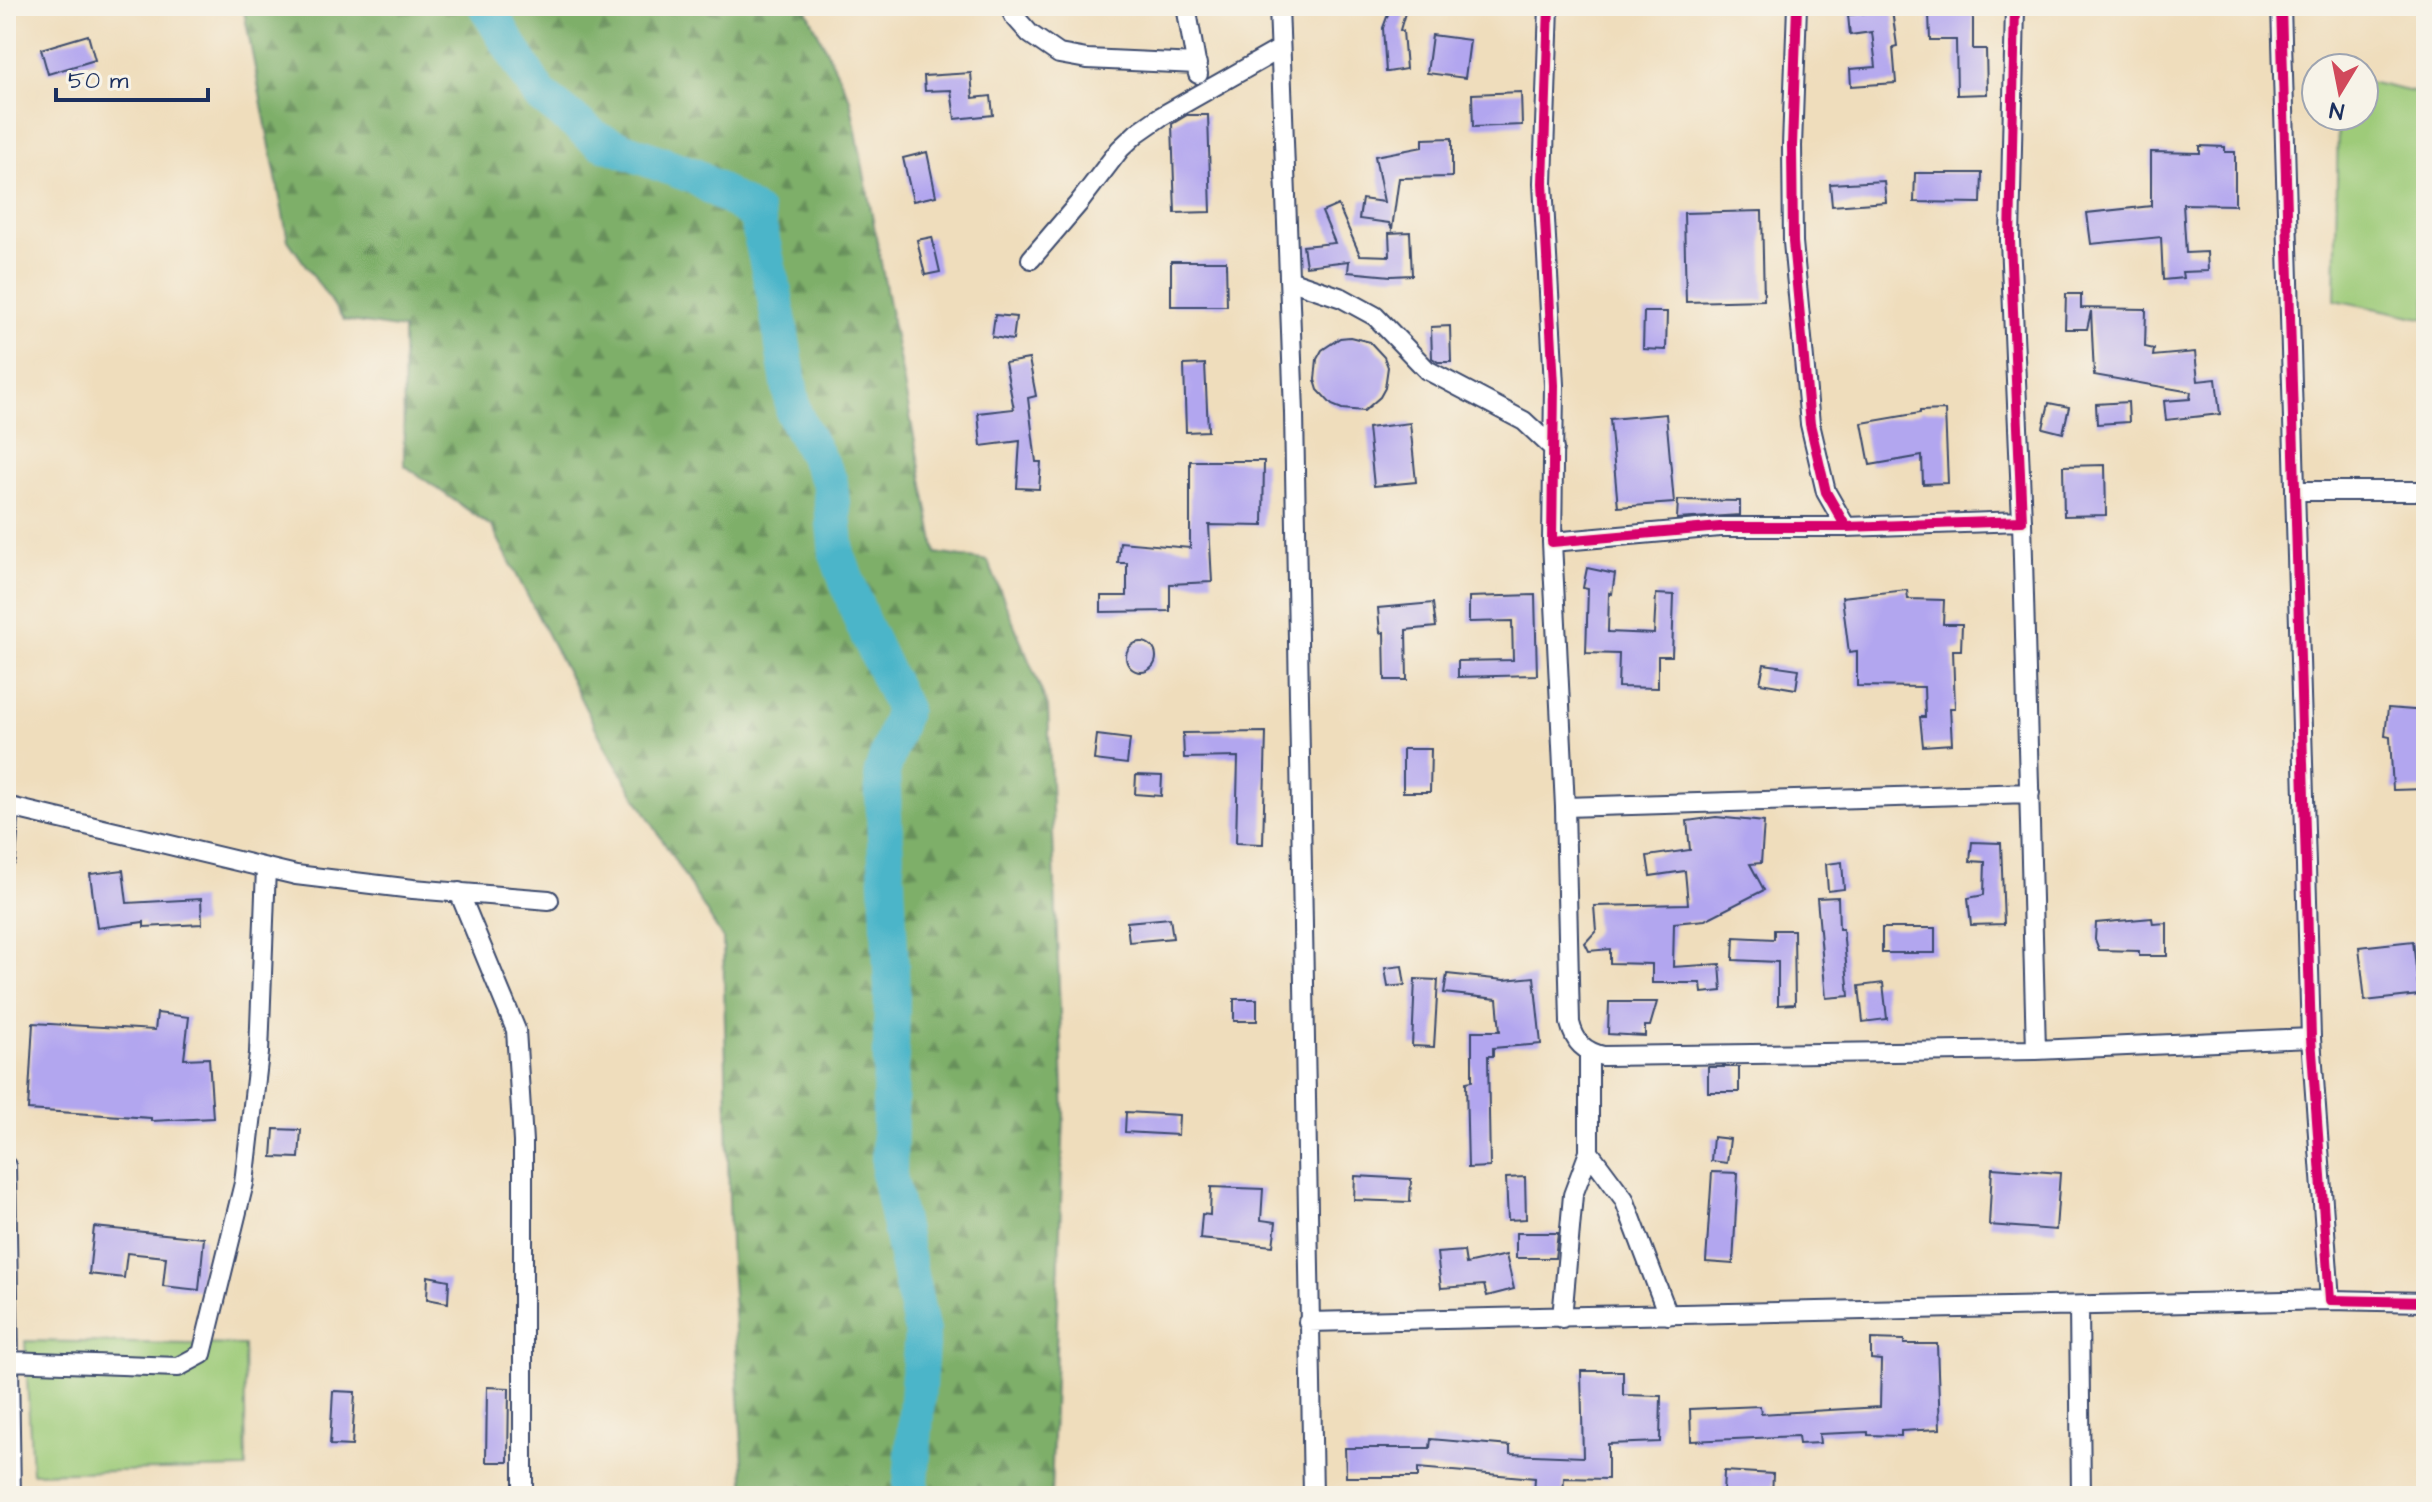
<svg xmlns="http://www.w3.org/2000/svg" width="2432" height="1502" font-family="'Architects Daughter',sans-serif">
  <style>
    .forest { fill: url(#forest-firs); stroke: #4c6f64; stroke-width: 2 }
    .garden { fill: #9ecb79; stroke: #5c7d6c; stroke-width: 2 }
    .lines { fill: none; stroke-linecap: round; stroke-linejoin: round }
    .river { stroke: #4bb5c9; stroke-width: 36 }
    .building { fill: #b2a6ef }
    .street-casing { stroke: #3b496c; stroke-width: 22 }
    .street { stroke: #fff; stroke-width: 18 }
    .cycleway-casing { stroke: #f7f3e8; stroke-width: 15 }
    .cycleway { stroke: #d6006c; stroke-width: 10 }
  </style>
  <defs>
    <pattern id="forest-firs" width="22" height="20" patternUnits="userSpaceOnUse" patternTransform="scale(2)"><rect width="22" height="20" fill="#7eaf69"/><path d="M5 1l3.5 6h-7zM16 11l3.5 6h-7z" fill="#668f5a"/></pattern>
  </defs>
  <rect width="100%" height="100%" fill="#f7f3e8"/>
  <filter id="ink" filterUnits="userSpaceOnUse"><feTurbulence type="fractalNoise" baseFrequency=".0125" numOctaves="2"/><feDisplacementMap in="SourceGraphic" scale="16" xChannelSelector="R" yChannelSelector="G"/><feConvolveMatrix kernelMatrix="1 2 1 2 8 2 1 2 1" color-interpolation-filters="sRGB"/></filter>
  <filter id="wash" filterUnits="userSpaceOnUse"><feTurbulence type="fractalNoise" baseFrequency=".006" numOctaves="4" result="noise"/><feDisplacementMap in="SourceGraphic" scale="32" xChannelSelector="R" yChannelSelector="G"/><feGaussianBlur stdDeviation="1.8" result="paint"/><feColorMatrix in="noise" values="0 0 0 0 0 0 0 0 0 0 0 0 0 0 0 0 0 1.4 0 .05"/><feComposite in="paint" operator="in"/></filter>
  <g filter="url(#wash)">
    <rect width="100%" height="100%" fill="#efddbc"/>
    <path class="forest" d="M243,6H805L850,99L936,553L988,561L1048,707L1064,1114L1051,1496H745L730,1246L723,939L606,748L492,527L404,465L403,329L344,320L288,240Z"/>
    <path class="garden" d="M2364,81L2426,95V319L2335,300L2338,116H2364Z
      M25,1341L244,1345L246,1468L32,1473Z"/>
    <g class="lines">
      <path class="river" d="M486,6L539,94L599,141L694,176L756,214L775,297L794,414L830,482L837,554L862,622L903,709L882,772L892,991L889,1175L922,1332L910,1496"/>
    </g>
    <g id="blocks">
      <path class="building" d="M1391,6H1407L1400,30L1403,31L1406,69L1388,72H1386L1383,28Z
        M1892,10L1897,46L1893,47L1896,83L1851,86L1850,69L1876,67L1872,32L1850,35L1848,15Z
        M1929,13H1973V49H1986L1987,94L1957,95L1956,40H1930Z
        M88,35L95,60L48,74L41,49Z
        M1432,35L1470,40L1465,78L1427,73Z
        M971,73L973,98L991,96L993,115L955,119L951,90L925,91L924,76Z
        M1521,92L1522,125L1473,127L1472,94Z
        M1187,115H1208L1211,212L1175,213L1172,124Z
        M1452,138V177L1399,178L1392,229L1389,223L1359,219L1362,199L1384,202L1375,156L1423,147V139Z
        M2200,146L2225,147V152H2235V205L2183,204L2186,253L2207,252L2208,271L2182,272L2183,278L2163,280L2161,237L2091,244L2087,213L2151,206V152L2200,153Z
        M927,152L936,196L913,201L903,158Z
        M1915,173H1982L1981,203L1914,202Z
        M1884,181L1886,202L1832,206L1830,184Z
        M1338,205L1360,255L1390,256L1389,233L1410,232L1412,275L1391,276L1348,272L1349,261L1306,266L1303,246L1335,243L1322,212Z
        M1762,211L1764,300L1686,302L1684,213Z
        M932,237L940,272L925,275L917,240Z
        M1171,261H1226L1227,306H1171Z
        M2066,294H2081V308L2146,309L2145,347L2154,349L2153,356L2195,352L2198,381L2216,379L2220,414L2166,420L2164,401L2190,399L2191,392L2094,375L2091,311L2087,329H2065Z
        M1644,312H1667L1666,350L1643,349Z
        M995,315L1016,317L1013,340L992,337Z
        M1450,326L1451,362H1438L1432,358L1431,327Z
        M1350,337L1370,342L1384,357L1388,367L1385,388L1380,397L1364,411L1342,409L1332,405L1318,390L1315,380L1317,359L1322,350L1340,338Z
        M1029,359L1036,396L1028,398L1036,462H1041L1039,489L1017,488L1020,441L981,446L978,413L1014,409L1005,363Z
        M1205,364L1208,431L1186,432L1184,365Z
        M2128,402L2129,422L2097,424L2096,404Z
        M2049,403L2069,407L2063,433L2043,428Z
        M1945,410L1948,483L1923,484L1922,456L1870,465L1862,423L1920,413V411Z
        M1666,414L1674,503L1618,507L1610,419Z
        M1410,423L1416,482L1374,486L1368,428Z
        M1190,461H1264L1263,526L1209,525L1212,582L1170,584V611L1101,612V596H1127V563H1118L1120,542L1190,548Z
        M2105,465L2106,515L2064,516L2063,466Z
        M1678,500L1740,501V515L1677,519Z
        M1587,568L1615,574L1612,594L1609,593L1608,632L1654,634L1656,594L1674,595L1672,656H1658V688L1618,687L1619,654L1586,653L1588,589L1583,588Z
        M1907,590L1908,599L1944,600L1943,624H1962L1961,650H1953L1955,708H1950L1952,744L1923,746L1920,717H1925L1924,687L1857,686V652L1849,653L1842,597Z
        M1535,595L1537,675L1458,677V661L1513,660L1512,621L1469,622V597Z
        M1433,603L1436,627L1406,630L1407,680H1385L1384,632L1380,633L1378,608Z
        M1126 657a15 15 0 1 1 30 0a15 15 0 1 1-30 0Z
        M1764,664L1799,669L1796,689L1760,683Z
        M2388,708L2426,711V789L2393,790L2390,737L2385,736Z
        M1266,732L1263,844L1236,843L1238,757L1184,758L1183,733Z
        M1097,735L1130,739L1127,764L1094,760Z
        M1403,749H1431L1430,792H1403Z
        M1136,775L1162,776L1161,796L1135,794Z
        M1716,817L1764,822L1761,863L1750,864L1764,890L1705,920L1674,923L1673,967L1720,964L1722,991L1702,993L1701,983H1652V964L1610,963V949L1589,951L1585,943L1596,931L1594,906L1688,904L1685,871L1650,876L1647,856L1690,850L1687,821Z
        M1972,842L2001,843L2004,924L1971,925L1968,898L1984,895L1985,862L1970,861Z
        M1842,862L1844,889L1828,891L1826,864Z
        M123,870L127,903L201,899L202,924L144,927V922L97,928L90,874Z
        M1838,897L1839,929H1843L1849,996L1826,998L1817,898Z
        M1170,918L1173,938L1129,942L1127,922Z
        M2152,918L2153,924L2167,923V956H2139V951L2099,950L2095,939L2096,923Z
        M1882,928H1935V953H1882Z
        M1774,930H1794L1795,1004L1778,1005V962L1733,960L1734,937L1774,939Z
        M2413,941L2419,995L2365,1001L2359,947Z
        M1402,966L1405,985L1388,987L1385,968Z
        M1447,974L1504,980L1534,977L1541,1044L1493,1048V1056H1488L1490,1167L1468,1168L1466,1082L1472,1081V1031H1500L1497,999L1444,993Z
        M1415,979L1438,980L1434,1047L1412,1046Z
        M1883,983L1887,1019L1863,1022L1859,986Z
        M1234,999H1257V1021H1234Z
        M1609,1002H1657L1650,1026H1645V1036L1608,1034Z
        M157,1013L189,1017L184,1059L209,1058L213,1118L151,1121V1118L28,1110L33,1023L155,1030Z
        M1708,1067H1739V1092H1708Z
        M1126,1112L1179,1115L1178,1135L1125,1132Z
        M274,1129L301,1130L299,1158L272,1157Z
        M1713,1137L1730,1139L1727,1163L1711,1161Z
        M1992,1168L2060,1173L2056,1230L1989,1225Z
        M1712,1172L1738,1173L1733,1264L1706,1262Z
        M1355,1176L1411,1179L1410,1202L1354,1200Z
        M1525,1177L1526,1219L1508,1220L1506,1178Z
        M1211,1187L1263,1189L1261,1220L1276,1222L1273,1246L1200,1239L1202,1214L1210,1215Z
        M94,1227L204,1238L199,1290L163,1286L166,1257L127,1253L124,1278L89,1274Z
        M1516,1233H1558L1555,1258H1516Z
        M1464,1251L1466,1264L1506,1255L1514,1289L1487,1296L1484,1285L1441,1288L1437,1253Z
        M428,1276L449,1280L448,1303L427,1299Z
        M1871,1339L1904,1340V1344H1937L1940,1429L1901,1431V1436L1868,1435V1432L1819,1434L1820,1443L1799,1444L1798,1436L1691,1441L1690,1409L1760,1406L1761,1414L1880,1407L1881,1360L1871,1359Z
        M1581,1371H1623V1395L1661,1396L1660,1442L1608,1444V1479L1564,1478L1563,1496H1534L1535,1478L1418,1468V1477H1346L1345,1448H1430L1431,1439L1510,1446V1454L1583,1457Z
        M487,1387L509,1388L508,1462H486Z
        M333,1391L355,1392L352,1446L330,1445Z
        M1724,1471L1773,1474L1772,1496H1723Z"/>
    </g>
  </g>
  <g filter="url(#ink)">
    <use href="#blocks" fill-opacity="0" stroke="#3b496c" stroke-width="2"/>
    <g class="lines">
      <g class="street-casing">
        <path id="street" d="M1009,6L1014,16L1030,34L1059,54L1087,59L1197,64
          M1186,6L1198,74
          M1279,6L1294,413L1313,1496
          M1549,6L1543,183L1554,385L1552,542L1720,527H1846L2022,521L2010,240L2015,6
          M1797,6L1792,146L1793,242L1810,424L1826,492L1846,527
          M2281,6L2311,1038L2330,1300
          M1031,259L1078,204L1120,149L1137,133L1160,117L1280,49
          M1289,280L1342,298L1375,316L1427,370L1524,421L1554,449
          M2295,491H2426
          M2022,521L2036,1050
          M1552,542L1565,807L1570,1023C1575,1043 1584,1051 1603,1056L2036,1050L2311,1038
          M6,806L296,875L413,889L549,900
          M1565,807L2030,793
          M6,859L10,807
          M459,892L516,1030L523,1142V1496
          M1589,1152L1624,1199L1668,1315
          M6,1166L11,1496
          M2079,1307L2081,1496
          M1562,1318L1573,1195L1589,1152V1052
          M1308,1322L2330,1300L2426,1302
          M9,1361L178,1367L202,1354L244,1183L259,1053L266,868"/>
      </g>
      <use href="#street" class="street"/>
      <g class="cycleway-casing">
        <path id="cycleway" d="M1549,6L1543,183L1554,385L1552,542L1720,527H1846L2022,521L2010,240L2015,6
          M1797,6L1792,146L1793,242L1810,424L1826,492L1846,527
          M2281,6L2311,1038L2330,1300L2426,1302"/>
      </g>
      <use href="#cycleway" class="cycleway"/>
    </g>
  </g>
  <rect width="2432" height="1502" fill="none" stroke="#f7f3e8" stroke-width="32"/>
  <g transform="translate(2340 92) rotate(190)"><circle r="38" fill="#f7f3e8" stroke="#9fa5b1" stroke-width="2"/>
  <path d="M0-6L14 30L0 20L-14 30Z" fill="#d1495b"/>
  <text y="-12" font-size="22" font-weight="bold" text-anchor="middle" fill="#1b2f5e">N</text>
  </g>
  <path d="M56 88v12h152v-12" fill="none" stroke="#1b2f5e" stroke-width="4"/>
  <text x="68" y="88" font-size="24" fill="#1b2f5e" stroke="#f7f3e8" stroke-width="6" paint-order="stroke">50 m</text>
</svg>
